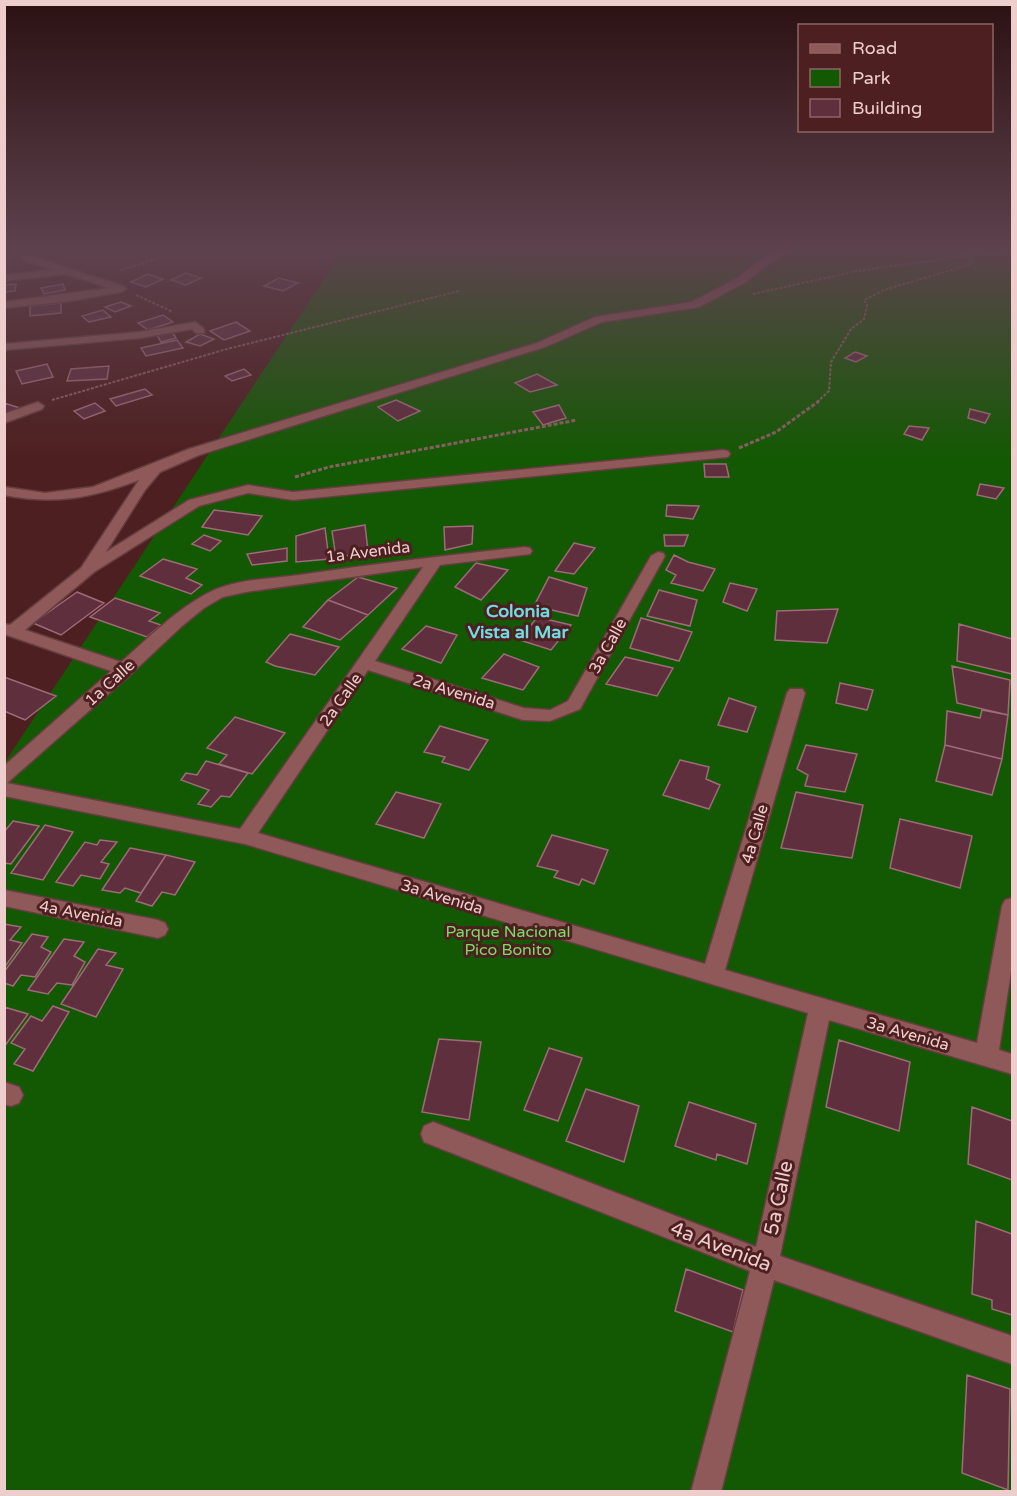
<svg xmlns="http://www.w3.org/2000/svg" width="1017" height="1496" font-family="'Varela Round',sans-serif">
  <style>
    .green { fill: #135903 }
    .building { fill: #5f2f3e; stroke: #9f6a79; stroke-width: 1.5 }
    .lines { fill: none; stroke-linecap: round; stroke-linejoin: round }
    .minor-casing { stroke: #663d40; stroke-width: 3 }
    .path-far1 { stroke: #8a6161; stroke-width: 2; stroke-dasharray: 3 1.5; stroke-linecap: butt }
    .path { stroke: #8a6161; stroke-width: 3; stroke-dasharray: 4 2; stroke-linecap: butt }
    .minor { fill: #8e5958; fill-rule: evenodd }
    .labels { text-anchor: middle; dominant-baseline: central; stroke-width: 6; stroke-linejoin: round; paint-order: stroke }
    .street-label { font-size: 16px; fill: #edcecc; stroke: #4e1f20 }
    .park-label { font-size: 16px; fill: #79dd69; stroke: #4e1f20 }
    .neighbourhood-label { font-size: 18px; font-weight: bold; fill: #6fdce2; stroke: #4e1f20 }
    .near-street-label { font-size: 20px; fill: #edcecc; stroke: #4e1f20 }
  </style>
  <rect width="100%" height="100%" fill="#4e1f20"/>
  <path class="green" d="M343,250H1012V1491L5,1492V762Z"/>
  <path class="building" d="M186,273L201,278L186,285L171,280Z
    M148,274L163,279L146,287L131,282Z
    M279,278L298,283L283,291L264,286Z
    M16,284L15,291L4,292V285Z
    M63,284L65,290L44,294L41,288Z
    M121,302L131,306L115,312L105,307Z
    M61,303V313L30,316V306Z
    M103,310L111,317L89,322L82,316Z
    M163,315L173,322L148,330L138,323Z
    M236,322L250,331L224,340L210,331Z
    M171,330L176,338L161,342L156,333Z
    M200,334L214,339L200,346L186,342Z
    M177,340L183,348L146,356L141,348Z
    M855,352L867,356L856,362L845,358Z
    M47,364L53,377L22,384L16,371Z
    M109,366L107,379L67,381L71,369Z
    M244,369L251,375L232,381L225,376Z
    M537,374L557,385L530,392L515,383Z
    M145,389L152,395L116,406L110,399Z
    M396,400L420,411L398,421L378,407Z
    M4,403L20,408L4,417Z
    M95,403L105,411L84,419L74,411Z
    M559,405L566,418L543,425L533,412Z
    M970,409L990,414L985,423L968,418Z
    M909,426L929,428L922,440L904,434Z
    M704,464H726L729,477H705Z
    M980,484L1004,488L996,499L977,495Z
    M667,505L699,506L693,519L666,516Z
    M214,510L262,516L248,535L202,527Z
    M365,525L368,551L336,558L332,531Z
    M473,526L472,544L445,550L444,527Z
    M325,528L329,559L296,562V536Z
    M204,535L221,541L210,551L192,544Z
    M664,535H688L684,546H665Z
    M574,543L595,548L574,574L555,571Z
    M287,548V561L252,565L247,554Z
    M674,555L688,562L715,569L703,591L671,583L676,575L666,570Z
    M163,559L197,569L186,578L202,585L191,594L140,576Z
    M476,563L508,570L481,600L455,587Z
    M358,577L397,588L368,615L328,600Z
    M549,577L587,588L578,616L534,606Z
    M730,583L757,589L747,611L723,602Z
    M659,590L697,600L690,626L647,616Z
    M77,592L104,603L61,635L33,623Z
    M115,598L160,613L149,621L161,625L147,637L90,617Z
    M328,600L368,615L340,640L303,627Z
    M838,609L827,643L775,640L777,611Z
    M537,617L571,625L551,650L520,640Z
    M641,618L692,632L679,661L630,648Z
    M959,624L1012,639V674L957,661Z
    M426,626L457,635L441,663L402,649Z
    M290,634L339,647L315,675L275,666L266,662Z
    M504,654L539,667L523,690L482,678Z
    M625,657L673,668L657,696L606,684Z
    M952,666L1010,680L1008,715L957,703Z
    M4,677L56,696L25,720L4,711Z
    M840,683L873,690L867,710L836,703Z
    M729,698L756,707L747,732L718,725Z
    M982,710L1008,715L1002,759L945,745L947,711L980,718Z
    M235,717L285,733L252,774L219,764L227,755L207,748Z
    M440,726L488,740L469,770L442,762L445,757L424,752Z
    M806,745L857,754L845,792L805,786L808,775L797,769Z
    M945,745L1002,759L992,795L936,781Z
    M680,760L709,767L706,779L720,785L709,809L663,795Z
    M206,761L248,773L230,797L221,796L211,807L198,804L209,790L181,780L186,773L197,775Z
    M396,792L441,804L424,838L376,824Z
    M796,792L863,805L852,858L781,848Z
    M900,819L972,836L960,888L890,868Z
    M13,821L39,826L11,864L4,863V832Z
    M45,825L73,832L43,880L11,873Z
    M552,835L608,850L594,884L582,879L579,885L554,877L558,871L537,866Z
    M100,840L117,842L101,862L109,864L100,879L81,875L73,886L56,882L85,842L97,845Z
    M130,848L166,855L141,893L125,888L120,893L102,890Z
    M166,855L195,862L175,895L162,892L152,906L136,901Z
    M4,924L21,927L10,940L22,943L4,968Z
    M32,934L48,937L41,947L51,952L35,977L21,975L13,986L4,983V972Z
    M64,939L84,942L74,956L85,962L72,985L57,983L48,994L28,990Z
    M98,949L116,953L106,965L123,969L96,1017L61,1004Z
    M53,1006L69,1012L33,1071L14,1064L25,1049L11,1043L31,1016L42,1021Z
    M4,1007L28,1014L4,1047Z
    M439,1039L481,1042L469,1120L422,1112Z
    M839,1040L910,1062L899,1131L826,1107Z
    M549,1048L582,1058L558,1121L524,1110Z
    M586,1089L639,1106L624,1162L566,1141Z
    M689,1102L756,1124L747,1164L717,1154L716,1160L675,1146Z
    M972,1107L1012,1121V1180L968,1164Z
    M976,1221L1012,1234V1315L992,1309V1300L972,1294Z
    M686,1269L743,1290L733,1332L675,1311Z
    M967,1375L1010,1389L1008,1490L962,1473Z"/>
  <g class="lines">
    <g class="minor-casing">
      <path id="minor" d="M781,250H793L770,263L744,283L699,307L602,322L545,347L199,455L160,472L145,490L106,552L189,500L248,485L293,492L723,450L728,451L730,454L728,457L293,500L248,493L199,506L94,572L25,630L121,662C149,638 176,609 210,592C236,579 271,579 299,575C374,564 450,555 525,547L530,548L532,551L530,554L440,565L375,661L524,708L550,710L568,701L651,556L658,552L663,553L665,556L580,709L550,721L523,720L368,670L258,833L705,964L787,693L790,689H802L805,693L725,970L977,1043L1002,906L1005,900L1012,898V965L999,1050L1012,1054V1074L829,1020L780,1256L1012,1336V1364L774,1280L721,1492H691L750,1271L424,1142L421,1134L424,1126L433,1122L756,1247L808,1013L245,844L4,796V766L111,671L4,634V624L10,625L81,568L139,480C91,498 55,505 4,495V487L45,493L93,487L189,449L537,343L595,317L692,302L736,279L762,259ZM423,567L240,829L7,783L131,674L182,626L204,608L223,597L246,592Z
        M27,255L123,286L126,289L121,292L70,301L4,308V302L109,288L66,274L4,281V275L53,270L23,260V256Z
        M195,322L204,329V333H196L192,329L140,338L4,350V344L140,332Z
        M38,402L44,406L42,409L4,423V414Z
        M4,890L158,920L165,923L168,929L165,935L158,938L4,906Z
        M4,1082L19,1087L23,1095L19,1103L11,1106L4,1104Z"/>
    </g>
    <path class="path-far1" d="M965,256L1012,254
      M965,256L973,250
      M120,270L157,259L175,250
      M753,294L857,271L964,256L965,250
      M136,295L173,312
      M52,400L227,349L459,291
      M817,402L829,391L831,362L851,329L864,319L867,305L864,300L884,290L968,265L973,261L964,256"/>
    <path class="path" d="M739,448L776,432L819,401
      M295,477L329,467L577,420"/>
    <use href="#minor" class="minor"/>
  </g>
  <linearGradient id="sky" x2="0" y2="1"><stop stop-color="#2b1112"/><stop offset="0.54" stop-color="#5d424e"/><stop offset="1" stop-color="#5d424e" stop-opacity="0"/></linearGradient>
  <rect width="1017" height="459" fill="url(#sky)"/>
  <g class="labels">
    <g class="street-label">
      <text transform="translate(368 552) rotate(-7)">1a Avenida</text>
      <text transform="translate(608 646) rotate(-61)">3a Calle</text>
      <text transform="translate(110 683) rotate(-42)">1a Calle</text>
      <text transform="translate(454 692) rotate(17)">2a Avenida</text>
      <text transform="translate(341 700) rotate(-55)">2a Calle</text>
      <text transform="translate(755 834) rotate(-74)">4a Calle</text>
      <text transform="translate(442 897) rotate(17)">3a Avenida</text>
      <text transform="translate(81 914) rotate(11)">4a Avenida</text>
      <text transform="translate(908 1034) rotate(16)">3a Avenida</text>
    </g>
    <g class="park-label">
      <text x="508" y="932">Parque Nacional<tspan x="508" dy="18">Pico Bonito</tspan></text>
    </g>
    <g class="neighbourhood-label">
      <text x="518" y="611">Colonia<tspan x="518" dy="21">Vista al Mar</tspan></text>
    </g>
    <g class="near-street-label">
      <text transform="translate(779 1198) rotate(-78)">5a Calle</text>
      <text transform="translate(721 1247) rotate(21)">4a Avenida</text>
    </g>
  </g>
  <rect width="1017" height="1496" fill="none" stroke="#edcecc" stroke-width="12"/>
  <rect x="798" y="24" width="195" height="108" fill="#4e1f20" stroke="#8e6565" stroke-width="1.5"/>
  <rect x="810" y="44" width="30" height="9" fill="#8e5958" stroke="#8e6565" stroke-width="1.5"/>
  <text x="852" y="54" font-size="18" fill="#edcecc">Road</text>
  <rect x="810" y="69" width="30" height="18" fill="#135903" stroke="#8e6565" stroke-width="1.5"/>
  <text x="852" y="84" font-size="18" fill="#edcecc">Park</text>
  <rect x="810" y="99" width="30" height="18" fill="#5f2f3e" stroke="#8e6565" stroke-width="1.5"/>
  <text x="852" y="114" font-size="18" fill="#edcecc">Building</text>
</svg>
